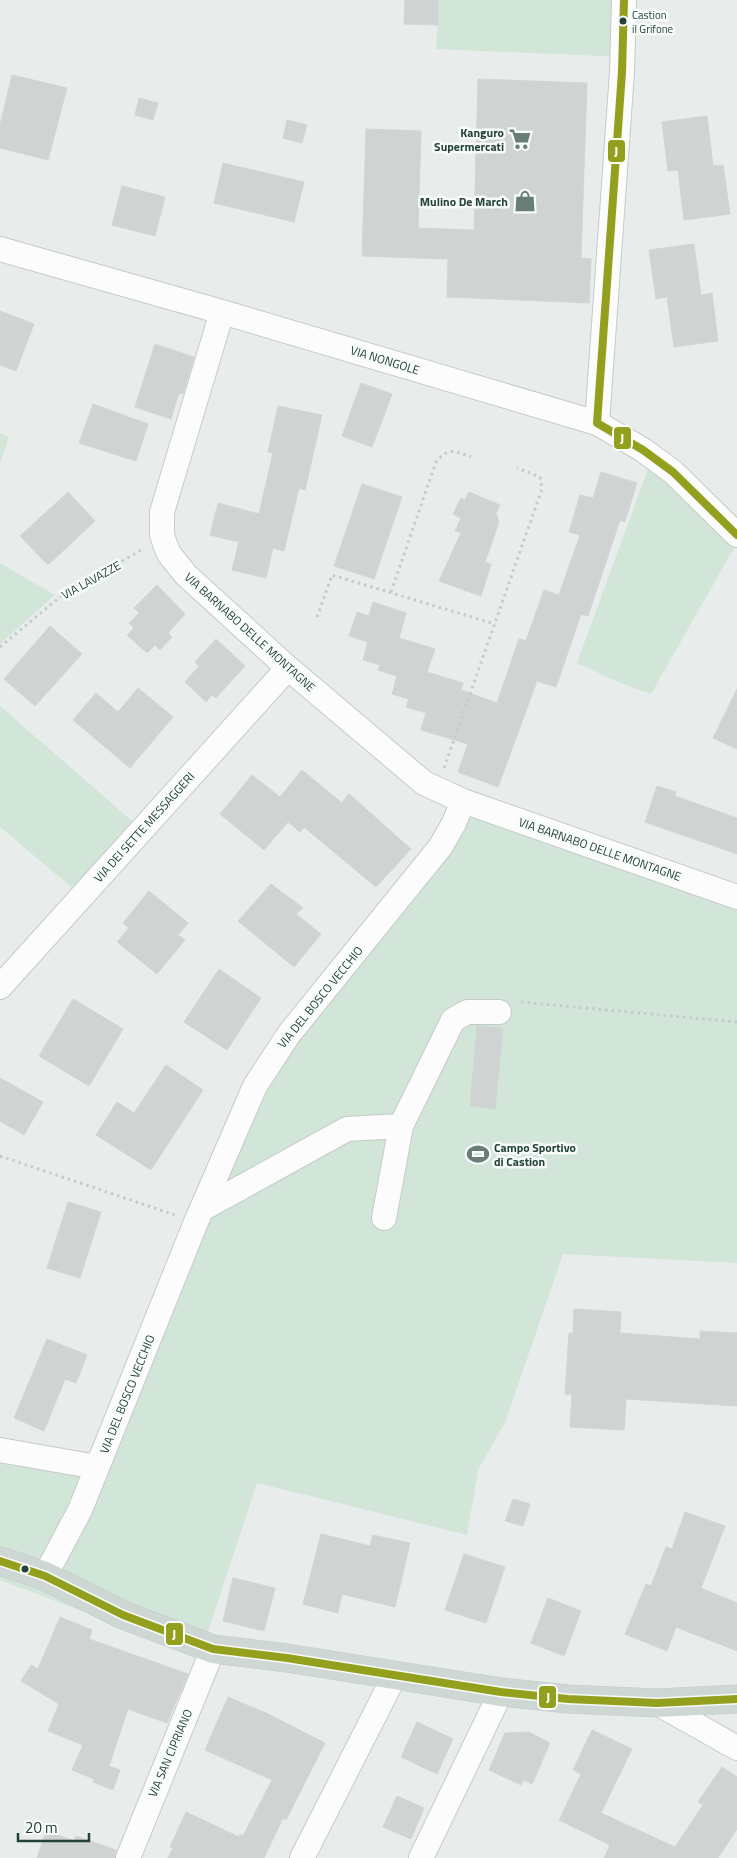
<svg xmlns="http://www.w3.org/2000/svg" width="737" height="1858" font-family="'Titillium Web',sans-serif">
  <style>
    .green { fill: #d1e6d8 }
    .building { fill: #cfd4d2; stroke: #d1d6d4 }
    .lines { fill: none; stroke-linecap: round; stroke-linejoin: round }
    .minor-casing { stroke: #c5cac8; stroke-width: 26 }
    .major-casing { stroke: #c3ccc9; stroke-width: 29 }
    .path { stroke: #c3ccca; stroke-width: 3; stroke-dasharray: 2.5 4; stroke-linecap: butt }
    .minor { stroke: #fcfcfc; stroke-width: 24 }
    .major { stroke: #cfd7d5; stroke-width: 28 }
    .bus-1-casing { stroke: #f7fbf9; stroke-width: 11 }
    .bus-1 { stroke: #92a01d; stroke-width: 8 }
    .bus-dot { fill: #24423a; stroke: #f7fbf9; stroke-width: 2 }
    .labels { text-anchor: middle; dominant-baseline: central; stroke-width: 5; stroke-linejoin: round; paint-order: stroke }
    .bus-label { font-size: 11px; fill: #24423a; stroke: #f7fbf9; text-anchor: start }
    .poi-label { font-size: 12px; font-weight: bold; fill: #24423a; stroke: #f7fbf9; text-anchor: end }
    .street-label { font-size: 12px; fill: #24423a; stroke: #f7fbf9 }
    .line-badge { stroke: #f7fbf9; stroke-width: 2 }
    .badge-label { font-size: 14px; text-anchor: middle; font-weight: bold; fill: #fff }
  </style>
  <rect width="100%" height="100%" fill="#e8edeb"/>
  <path class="green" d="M439,0H622L625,57L436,49Z
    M0,433L9,437L0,463Z
    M653,455L737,543L651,694L618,682L577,663Z
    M0,563L55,595L0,644Z
    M0,706L146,833L83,897L0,827Z
    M474,812L737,891V1263L563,1254L505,1423L478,1470L467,1535L257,1483L200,1656L0,1580V1452L95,1468L252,1084L441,846Z"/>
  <path class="building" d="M405,0H438V25L404,24Z
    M12,75L67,88L48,160L0,148V125Z
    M478,79L587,83L581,258L591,259L589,303L447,297L448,259L362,256L366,129L421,131L418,228L474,230Z
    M139,98L158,103L153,120L135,115Z
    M707,116L713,166L723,165L730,214L684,220L678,170L668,171L662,122Z
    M287,120L307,125L302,143L283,138Z
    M223,163L304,182L294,222L214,203Z
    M122,186L165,197L155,236L112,225Z
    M694,244L701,295L712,293L718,341L674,347L667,297L656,299L649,250Z
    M0,311L34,324L16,371L0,365Z
    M155,344L194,357L183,394L179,393L171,419L135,407Z
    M361,383L392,394L372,447L342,436Z
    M93,404L148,424L136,461L79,443Z
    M278,406L322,415L305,490L299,488L284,551L273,548L266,578L232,570L239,542L210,535L218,503L259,514L273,453L268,452Z
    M601,472L637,483L625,522L620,520L588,616L581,614L556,687L537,681L498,787L458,772L468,744L421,730L426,713L406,707L409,699L392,694L397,676L378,670L380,665L363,660L368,642L349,636L357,612L369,616L373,602L406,613L399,638L435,649L427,672L463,683L461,690L497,703L519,639L526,641L544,590L559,595L580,535L569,532L580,495L593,498Z
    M362,484L402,497L374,579L334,566Z
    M68,492L95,521L48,565L20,536Z
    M469,492L500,505L496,513L499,522L485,562L491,564L481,596L439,581L461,533L455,531L461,518L453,514L461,498L465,500Z
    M157,585L185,614L168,633L172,637L160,650L155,645L147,653L127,635L134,628L129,623L139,613L134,608Z
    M50,626L82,654L35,706L4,679Z
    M216,639L245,666L216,698L212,695L206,702L185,682L199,666L195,662Z
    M138,688L173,717L130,768L73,720L96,693L118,712Z
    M737,689V749L713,738Z
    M302,770L342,803L349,794L411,849L376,887L304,827L300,832L288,822L264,850L220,814L252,775L280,797Z
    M657,786L676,792L675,796L737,818V854L645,822Z
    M271,884L303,908L296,914L321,934L294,967L238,921Z
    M149,891L188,923L178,935L185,940L157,974L117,942L129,928L123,923Z
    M219,969L261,998L227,1050L184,1022Z
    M73,999L123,1029L89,1086L39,1056Z
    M477,1026L503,1028L495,1109L470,1106Z
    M166,1065L203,1090L151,1170L96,1135L117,1102L134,1113Z
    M0,1078L43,1102L24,1135L0,1121Z
    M68,1202L101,1212L80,1278L47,1268Z
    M574,1309L621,1312L620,1333L700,1339V1331L737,1333V1406L626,1399L624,1430L570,1427L572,1394H565L569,1333H573Z
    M47,1339L87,1355L76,1383L65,1379L44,1431L14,1418Z
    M513,1499L530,1504L523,1526L505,1521Z
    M685,1512L725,1526L701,1588L737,1603V1651L676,1627L667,1651L625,1634L646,1584L651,1586L666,1547L672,1549Z
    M321,1534L370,1546L373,1535L410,1543L395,1607L342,1594L338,1613L303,1604Z
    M464,1554L505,1567L486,1623L445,1610Z
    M233,1578L275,1588L264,1631L223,1621Z
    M548,1598L581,1611L564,1656L531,1643Z
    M60,1617L92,1630L89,1639L188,1674L167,1723L128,1709L109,1766L120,1770L113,1790L93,1782L94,1779L72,1770L83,1745L48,1731L59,1704L21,1681L31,1665L38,1669Z
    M228,1697L268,1714L325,1743L286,1820L283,1818L264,1858H168L173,1848L170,1847L186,1812L239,1837L240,1834L243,1836L272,1780L205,1750Z
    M417,1722L453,1739L437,1774L401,1757Z
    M592,1730L632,1749L601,1813L675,1847L703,1805L698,1802L722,1767L737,1777V1829L718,1858H604L610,1845L559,1820L581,1774L573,1770Z
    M529,1732L550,1743L532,1784L524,1780L521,1785L489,1770L505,1733Z
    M397,1796L424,1808L411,1839L383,1827Z
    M46,1831L74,1841L76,1836L116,1850L115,1858H37Z"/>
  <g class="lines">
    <g class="minor-casing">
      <path id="minor" d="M0,249L222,312L597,423L643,450L673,472L737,535
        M222,312L162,512V535L165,544L169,554L186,575L288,668L424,783L463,801L737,897
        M597,423L622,72L624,0
        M0,987L288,668
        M401,1126L453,1020L467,1012H499
        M202,1209L347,1129L401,1126L384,1218
        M0,1450L97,1467
        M45,1576L80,1510L196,1222L255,1086L289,1034L441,846L454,823L463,801
        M657,1703L737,1748
        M128,1858L213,1649
        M302,1858L395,1675
        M421,1858L501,1692"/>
    </g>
    <g class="major-casing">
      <path id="major" d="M0,1561L45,1576L123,1615L213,1649L287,1658L501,1692L568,1699L657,1703L737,1699"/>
    </g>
    <path class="path" d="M391,592L436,462C448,447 454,451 471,457
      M317,617L332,575L495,624
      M0,647L61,596L143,549
      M444,768L542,489L540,477L517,468
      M521,1002L737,1022
      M0,1156L175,1215"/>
    <use href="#minor" class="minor"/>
    <use href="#major" class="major"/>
    <g class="bus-1-casing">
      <path id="bus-1" d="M624,0L622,72L597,423L643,450L673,472L737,535
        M0,1561L45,1576L123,1615L213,1649L287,1658L501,1692L568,1699L657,1703L737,1699"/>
    </g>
    <use href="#bus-1" class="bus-1"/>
  </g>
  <defs>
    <g id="supermarket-bare" transform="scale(1.725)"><path d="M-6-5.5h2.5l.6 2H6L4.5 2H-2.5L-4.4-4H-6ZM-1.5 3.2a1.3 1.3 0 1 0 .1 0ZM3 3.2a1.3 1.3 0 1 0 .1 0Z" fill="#697e78" stroke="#f7fbf9" stroke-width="2.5" paint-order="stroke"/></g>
    <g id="shop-bare" transform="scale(1.725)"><path d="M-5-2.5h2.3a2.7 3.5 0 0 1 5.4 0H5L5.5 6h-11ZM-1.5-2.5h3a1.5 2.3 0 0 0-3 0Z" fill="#697e78" stroke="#f7fbf9" stroke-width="2.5" paint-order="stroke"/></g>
    <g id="stadium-bare" transform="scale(1.725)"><path d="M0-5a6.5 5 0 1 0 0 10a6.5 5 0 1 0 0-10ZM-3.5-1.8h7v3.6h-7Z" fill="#697e78" stroke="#f7fbf9" stroke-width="2.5" paint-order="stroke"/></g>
  </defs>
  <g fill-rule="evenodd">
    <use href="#supermarket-bare" x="520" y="139"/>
    <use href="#shop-bare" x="525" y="201"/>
    <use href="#stadium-bare" x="478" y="1154"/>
  </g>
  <g class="bus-dot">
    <circle cx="623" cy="21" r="4.5"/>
    <circle cx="25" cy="1569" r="4.5"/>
  </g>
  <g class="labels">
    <g class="bus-label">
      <text x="632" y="15">Castion<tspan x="632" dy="14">il Grifone</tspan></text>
    </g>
    <g class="poi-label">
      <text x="504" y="132">Kanguro<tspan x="504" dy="14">Supermercati</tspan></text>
      <text x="508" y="201">Mulino De March</text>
      <text x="494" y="1147" text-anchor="start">Campo Sportivo<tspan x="494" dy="14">di Castion</tspan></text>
    </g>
    <g class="street-label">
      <text transform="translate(385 360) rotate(17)">VIA NONGOLE</text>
      <text transform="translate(91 580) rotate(-29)">VIA LAVAZZE</text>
      <text transform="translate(250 632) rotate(42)">VIA BARNABO DELLE MONTAGNE</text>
      <text transform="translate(144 827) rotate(-48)">VIA DEI SETTE MESSAGGERI</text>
      <text transform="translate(600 849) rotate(19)">VIA BARNABO DELLE MONTAGNE</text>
      <text transform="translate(320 997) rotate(-51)">VIA DEL BOSCO VECCHIO</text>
      <text transform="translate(127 1394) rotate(-68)">VIA DEL BOSCO VECCHIO</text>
      <text transform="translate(170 1753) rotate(-67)">VIA SAN CIPRIANO</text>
    </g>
  </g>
  <g class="line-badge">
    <rect x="607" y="139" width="19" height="24" rx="5" fill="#92a01d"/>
    <rect x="613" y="426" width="19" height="24" rx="5" fill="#92a01d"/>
    <rect x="165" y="1622" width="19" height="24" rx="5" fill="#92a01d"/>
    <rect x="538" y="1685" width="19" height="24" rx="5" fill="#92a01d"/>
  </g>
  <g class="badge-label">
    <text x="616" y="156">J</text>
    <text x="622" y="443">J</text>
    <text x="174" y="1639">J</text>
    <text x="548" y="1702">J</text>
  </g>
  <path d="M18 1833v8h71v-8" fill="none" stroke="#24423a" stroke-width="2.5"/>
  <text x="25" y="1833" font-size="15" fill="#24423a" stroke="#f7fbf9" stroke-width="4" paint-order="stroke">20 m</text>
</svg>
